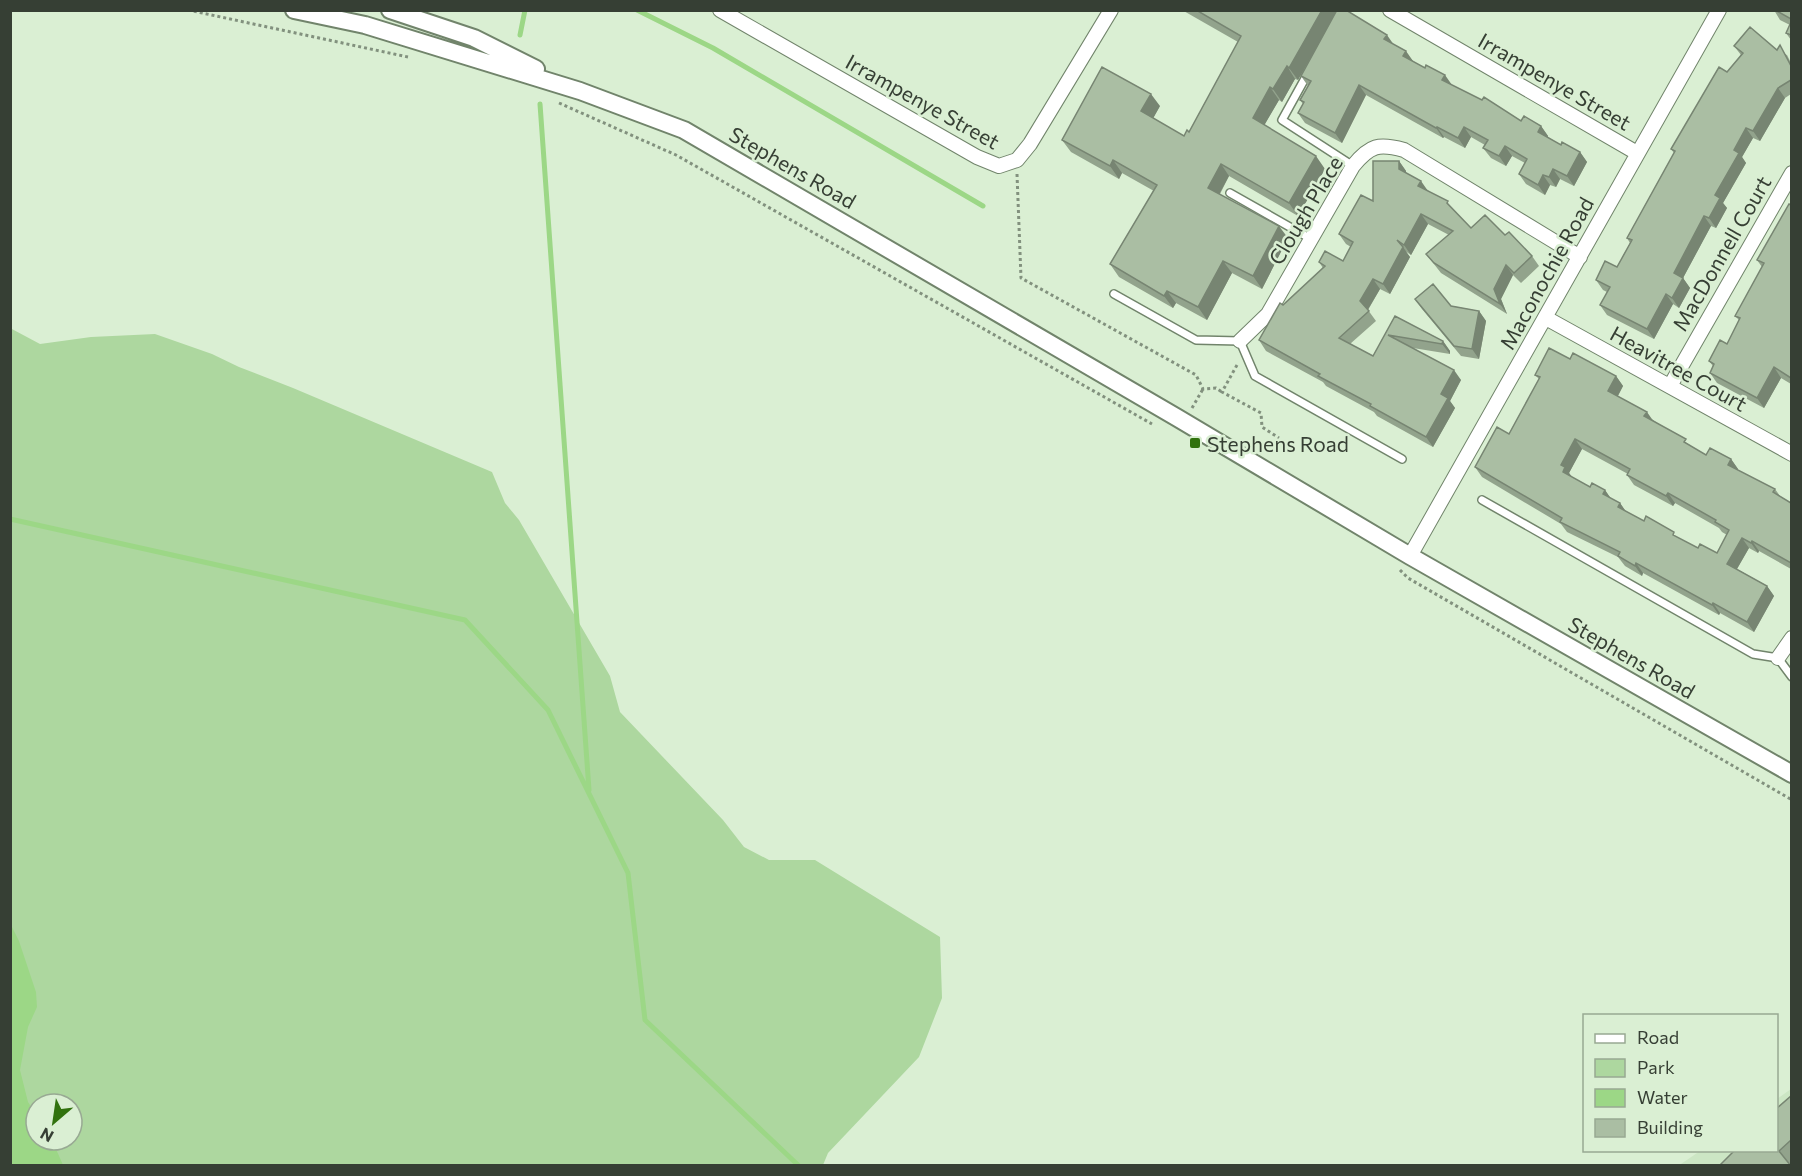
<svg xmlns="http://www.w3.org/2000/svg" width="1802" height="1176" font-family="Commissioner,sans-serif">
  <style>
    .built { fill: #cce6c4 }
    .green { fill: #add79f; fill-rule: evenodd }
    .water { fill: #9cd786 }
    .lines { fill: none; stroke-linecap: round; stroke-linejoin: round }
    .stream { stroke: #9cd786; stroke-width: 5 }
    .service-casing { stroke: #71846b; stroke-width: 10 }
    .minor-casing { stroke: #71846b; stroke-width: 16 }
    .tertiary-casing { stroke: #71846b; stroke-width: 20 }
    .path { stroke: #82917e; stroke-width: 3; stroke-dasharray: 3 3; stroke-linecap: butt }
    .service { stroke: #fff; stroke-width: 7 }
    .minor { stroke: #fff; stroke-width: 14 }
    .tertiary { stroke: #fff; stroke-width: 16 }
    .wall { fill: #92a38c; fill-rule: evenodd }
    .shaded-wall { fill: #778572 }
    .building { fill: #aabea3; stroke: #778572; stroke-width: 1.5; fill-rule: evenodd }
    .poi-dot { fill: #31720e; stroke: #daefd3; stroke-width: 2 }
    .labels { text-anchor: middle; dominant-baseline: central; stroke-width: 5; stroke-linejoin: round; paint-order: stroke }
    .street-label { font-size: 21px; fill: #363f34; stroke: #daefd3 }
    .poi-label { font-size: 21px; fill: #363f34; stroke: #daefd3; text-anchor: start }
  </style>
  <rect width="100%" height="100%" fill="#daefd3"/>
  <path class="built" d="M1791,1089V1165L1678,1166L1700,1151L1776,1150L1777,1099Z"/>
  <path class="green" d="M10,328L40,344L91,337L155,334L212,354L239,367L293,388L492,472L505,503L519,520L610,676L620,712L723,820L744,847L769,860H815L940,937L942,998L919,1057L828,1153L823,1165H11ZM36,1104H72V1140H36Z"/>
  <path class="water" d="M10,923L19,941L36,992L37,1007L28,1027L20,1070L28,1102L36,1114V1140H52L63,1165H11Z"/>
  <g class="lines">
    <path class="stream" d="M637,10L713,48L983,206
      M520,35L525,10
      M540,104L589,790
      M10,519L465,620L548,710L628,873L645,1020L799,1166"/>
    <g class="service-casing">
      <path id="service" d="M1308,73L1282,120L1353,166
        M1230,193L1311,239
        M1114,294L1196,340L1240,341L1255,376L1402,459
        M1482,500L1753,654L1778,658L1792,677"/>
    </g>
    <g class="minor-casing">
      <path id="minor" d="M720,10L977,157L999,166L1017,160L1030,144L1111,10
        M1390,10L1637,153
        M1546,318L1792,454
        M1240,341L1268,314L1353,166C1370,145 1379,143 1404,150L1580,257
        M1670,386L1792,173
        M1410,556L1719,10
        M1778,658L1792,638"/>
    </g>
    <g class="tertiary-casing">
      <path id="tertiary" d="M294,10L365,25L580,91L684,130L1176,417L1410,556L1792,774
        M390,10L474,38L536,69"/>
    </g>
    <path class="path" d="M188,10L408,57
      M559,103L676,155L1152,424
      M1017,174L1021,278L1196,375L1203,389L1216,388L1222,392
      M1237,365L1222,392L1261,413L1262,427L1279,438
      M1192,408L1203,389
      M1400,570L1408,578L1792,800"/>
    <use href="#service" class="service"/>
    <use href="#minor" class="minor"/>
    <use href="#tertiary" class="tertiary"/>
  </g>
  <path class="wall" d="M1182,10H1334L1336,13L1393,44L1413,61L1452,85L1521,121L1541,126L1548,136V137L1561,145L1580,152L1587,162L1574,186L1560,179L1556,187L1550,185L1545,195L1526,184L1519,174L1525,163L1512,156L1506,166L1491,158L1483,148L1485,145L1471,137L1465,148L1444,137L1443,138L1366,95L1342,143L1305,123L1298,113L1303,104L1300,100L1308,86L1301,76L1312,56L1298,80L1295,79L1282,102L1279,100L1264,125L1325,169L1298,216L1229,176L1220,194L1288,238L1262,289L1232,273L1207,320L1176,303L1173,308L1119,277L1110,264L1154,191L1122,173L1119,179L1071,152L1062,140L1160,106L1153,118L1184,136L1189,132L1238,42Z
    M1774,10H1791V40L1786,33L1790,25L1780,20Z
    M1734,46L1777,50L1787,55L1791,63V94L1785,98L1760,141L1753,138L1742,157L1746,163L1723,203L1727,208L1716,228L1711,226L1683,278L1690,288L1679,308L1673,304L1654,339L1607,315L1600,305L1607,292L1603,290L1596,280L1617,267L1630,243L1627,238L1674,153L1671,149L1727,72L1741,55Z
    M1399,161L1406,171V173L1454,211L1471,228L1505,235L1532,256L1539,266L1521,283L1513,275L1501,299L1507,314L1441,273L1426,254L1449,235L1428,224L1411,255L1405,251L1410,257L1390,294L1380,289L1368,310L1376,321L1350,344L1373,356L1395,316L1443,341L1450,351V354L1413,348L1461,380L1450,401L1455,408L1433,447L1377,416L1374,412L1326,386L1323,382L1266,351L1259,340L1283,305L1323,268L1319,262L1343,261L1351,247L1346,244L1339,234L1373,201Z
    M1791,205V384L1781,378L1764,408L1717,383L1710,373L1713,366L1709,361L1727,344L1739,320L1735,316L1762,267L1757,260Z
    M1415,299L1479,311L1486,321L1479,359L1461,356L1422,309Z
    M1570,359L1616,376L1623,386L1618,396L1691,446L1706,455L1731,459L1738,469L1737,470L1775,489L1780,496L1791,503V569L1759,551L1758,553L1749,548L1737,569L1767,586L1774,596L1754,632L1720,613L1719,615L1643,573L1642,576L1625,566L1618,557L1567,532L1561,524L1482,477L1475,467L1509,434L1539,379L1535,375ZM1582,449L1628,474L1627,475L1634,485L1673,506L1675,503L1719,528L1722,532L1727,535L1717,553L1698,548L1626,512L1620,503L1610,498L1605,490L1590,487L1572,477L1569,473Z
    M1791,1096V1166L1776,1150Z"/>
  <path class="shaded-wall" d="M1322,10H1334L1336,13L1298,80L1289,68Z
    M1387,35L1394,45L1384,39Z
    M1406,51L1413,61L1403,56Z
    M1287,66L1295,79L1282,102L1273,89Z
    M1445,75L1452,85L1442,80Z
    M1359,85L1366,95L1342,143L1335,133Z
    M1270,87L1279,100L1261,131L1253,118Z
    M1778,88L1785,98L1760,141L1753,131Z
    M1151,94L1160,106L1150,124L1141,111Z
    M1541,126L1548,136L1545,142L1538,132Z
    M1437,127L1444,137L1443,138L1436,128Z
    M1464,127L1471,137L1465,148L1458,138Z
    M1746,128L1753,138L1742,157L1746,163L1723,203L1727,208L1716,228L1709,218L1715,195L1734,150Z
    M1505,146L1512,156L1506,166L1499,156Z
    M1580,152L1587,162L1574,186L1567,176Z
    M1316,156L1325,169L1298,216L1289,203Z
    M1113,160L1122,173L1119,179L1110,166Z
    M1399,161L1406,171V179L1399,169Z
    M1221,164L1229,176L1216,200L1208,188Z
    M1553,169L1560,179L1556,187L1549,177Z
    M1543,175L1550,185L1545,195L1538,185Z
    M1421,181L1428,191L1418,186Z
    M1421,214L1428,224L1411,255L1404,245Z
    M1704,216L1711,226L1683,278L1690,288L1679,308L1672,298L1674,273Z
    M1279,226L1288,238L1262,289L1253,276Z
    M1403,247L1410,257L1390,294L1383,284Z
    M1223,261L1232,273L1207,320L1198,307Z
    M1506,265L1513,275L1501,299L1507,314L1500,304L1494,289Z
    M1373,279L1380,289L1367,311L1360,301Z
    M1167,291L1176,303L1173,308L1164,296Z
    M1666,294L1673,304L1654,339L1647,329Z
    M1479,311L1486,321L1479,359L1472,349Z
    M1443,341L1450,351V354L1442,344Z
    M1774,367L1781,378L1764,408L1757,398Z
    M1454,370L1461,380L1450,401L1455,408L1433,447L1426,437L1441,394Z
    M1616,376L1623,386L1615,401L1608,391Z
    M1647,412L1654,422L1644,416Z
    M1575,439L1582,449L1569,473L1572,477L1563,472L1561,465Z
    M1731,459L1738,469L1735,475L1728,465Z
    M1605,490L1612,500L1603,494Z
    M1668,493L1675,503L1673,506L1666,496Z
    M1620,503L1627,513L1618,507Z
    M1742,538L1749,548L1734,574L1727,564Z
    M1752,541L1759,551L1758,553L1751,543Z
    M1636,563L1643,573L1642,576L1635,566Z
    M1767,586L1774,596L1754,632L1747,622Z
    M1713,603L1720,613L1719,615L1712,605Z"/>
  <path class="building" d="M1196,10H1322L1289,68L1287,66L1273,89L1270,87L1253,118L1316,156L1289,203L1221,164L1208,188L1279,226L1253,276L1223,261L1198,307L1167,291L1164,296L1110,264L1157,185L1113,160L1110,166L1062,140L1102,67L1151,94L1141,111L1184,136L1187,130L1189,132L1241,36Z
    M1337,10H1346L1387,35L1384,39L1406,51L1403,56L1425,68L1426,65L1445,75L1442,80L1482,100L1484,97L1521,121L1524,116L1541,126L1538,132L1561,145L1562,142L1580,152L1567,176L1553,169L1549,177L1543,175L1538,185L1519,174L1527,159L1505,146L1499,156L1483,148L1488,140L1464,127L1458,138L1437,127L1436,128L1359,85L1335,133L1298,113L1304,102L1300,100L1311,81L1301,76Z
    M1775,10H1791V19Z
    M1791,22V35L1786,33Z
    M1750,27L1777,50L1780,45L1791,66V80L1778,88L1753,131L1746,128L1734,150L1739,153L1715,195L1720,198L1709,218L1704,216L1674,273L1683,278L1672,298L1666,294L1647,329L1600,305L1610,287L1596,280L1605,261L1617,267L1632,240L1627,238L1675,151L1671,149L1719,67L1727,72L1743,53L1734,46Z
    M1373,161H1399V169L1421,181L1418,186L1448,201L1447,203L1471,228L1485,215L1505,235L1509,232L1532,256L1514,273L1506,265L1494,289L1500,304L1434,263L1426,254L1453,231L1421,214L1404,245L1397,240L1403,247L1383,284L1373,279L1360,301L1369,311L1339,338L1373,356L1395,316L1443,341L1442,344L1388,335L1454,370L1441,394L1448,398L1426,437L1370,406L1371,404L1318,376L1320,374L1259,340L1280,303L1283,305L1325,266L1319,262L1325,251L1343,261L1353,242L1339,234L1361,195L1373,201Z
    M1789,204L1791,205V378L1774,367L1757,398L1710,373L1714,364L1709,361L1720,340L1727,344L1740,318L1735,316L1764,263L1757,260Z
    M1433,284L1451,306L1479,311L1472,349L1454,346L1415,299Z
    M1549,348L1570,359L1573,353L1616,376L1608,391L1647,412L1644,416L1686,439L1684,442L1706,455L1710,448L1731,459L1728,465L1775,489L1773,492L1791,503V563L1752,541L1751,543L1742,538L1727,564L1767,586L1747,622L1713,603L1712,605L1636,563L1635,566L1618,556L1620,552L1560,522L1562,518L1475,467L1497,427L1509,434L1540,377L1535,375ZM1575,439L1630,469L1627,475L1666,496L1668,493L1716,520L1715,522L1729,530L1717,553L1700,544L1698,548L1673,535L1674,532L1646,516L1644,521L1618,507L1620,503L1603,494L1605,490L1592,483L1590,487L1563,472L1565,467L1561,465Z
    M1791,1096V1140L1779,1151L1791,1166H1719L1735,1150H1776V1109Z"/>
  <rect class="poi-dot" x="1189" y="437" width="12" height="12" rx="3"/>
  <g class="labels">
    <g class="street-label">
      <text transform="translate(1555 81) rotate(30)">Irrampenye Street</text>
      <text transform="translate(923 101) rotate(29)">Irrampenye Street</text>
      <text transform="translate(793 167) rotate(30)">Stephens Road</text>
      <text transform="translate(1305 210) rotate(-59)">Clough Place</text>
      <text transform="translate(1721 253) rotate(-60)">MacDonnell Court</text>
      <text transform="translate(1546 273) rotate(-61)">Maconochie Road</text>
      <text transform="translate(1679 368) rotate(29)">Heavitree Court</text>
      <text transform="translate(1632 657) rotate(30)">Stephens Road</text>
    </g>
    <g class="poi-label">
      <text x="1207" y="443">Stephens Road</text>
    </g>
  </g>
  <rect width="1802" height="1176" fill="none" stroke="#363f34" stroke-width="24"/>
  <rect x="1583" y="1014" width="195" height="138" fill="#daefd3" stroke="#98a993" stroke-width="1.5"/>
  <rect x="1595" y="1034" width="30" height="9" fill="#ffffff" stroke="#98a993" stroke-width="1.5"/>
  <text x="1637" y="1044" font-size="18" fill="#363f34">Road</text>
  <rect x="1595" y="1059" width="30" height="18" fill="#add79f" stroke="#98a993" stroke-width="1.5"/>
  <text x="1637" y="1074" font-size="18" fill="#363f34">Park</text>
  <rect x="1595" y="1089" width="30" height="18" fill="#9cd786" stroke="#98a993" stroke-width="1.5"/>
  <text x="1637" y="1104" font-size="18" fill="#363f34">Water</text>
  <rect x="1595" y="1119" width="30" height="18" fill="#aabea3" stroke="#98a993" stroke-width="1.5"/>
  <text x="1637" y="1134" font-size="18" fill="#363f34">Building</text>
  <g transform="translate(54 1122) rotate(209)"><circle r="28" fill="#daefd3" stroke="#98a993" stroke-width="1.5"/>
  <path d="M0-4.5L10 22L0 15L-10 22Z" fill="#31720e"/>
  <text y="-9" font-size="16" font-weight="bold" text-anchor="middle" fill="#363f34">N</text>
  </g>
</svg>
